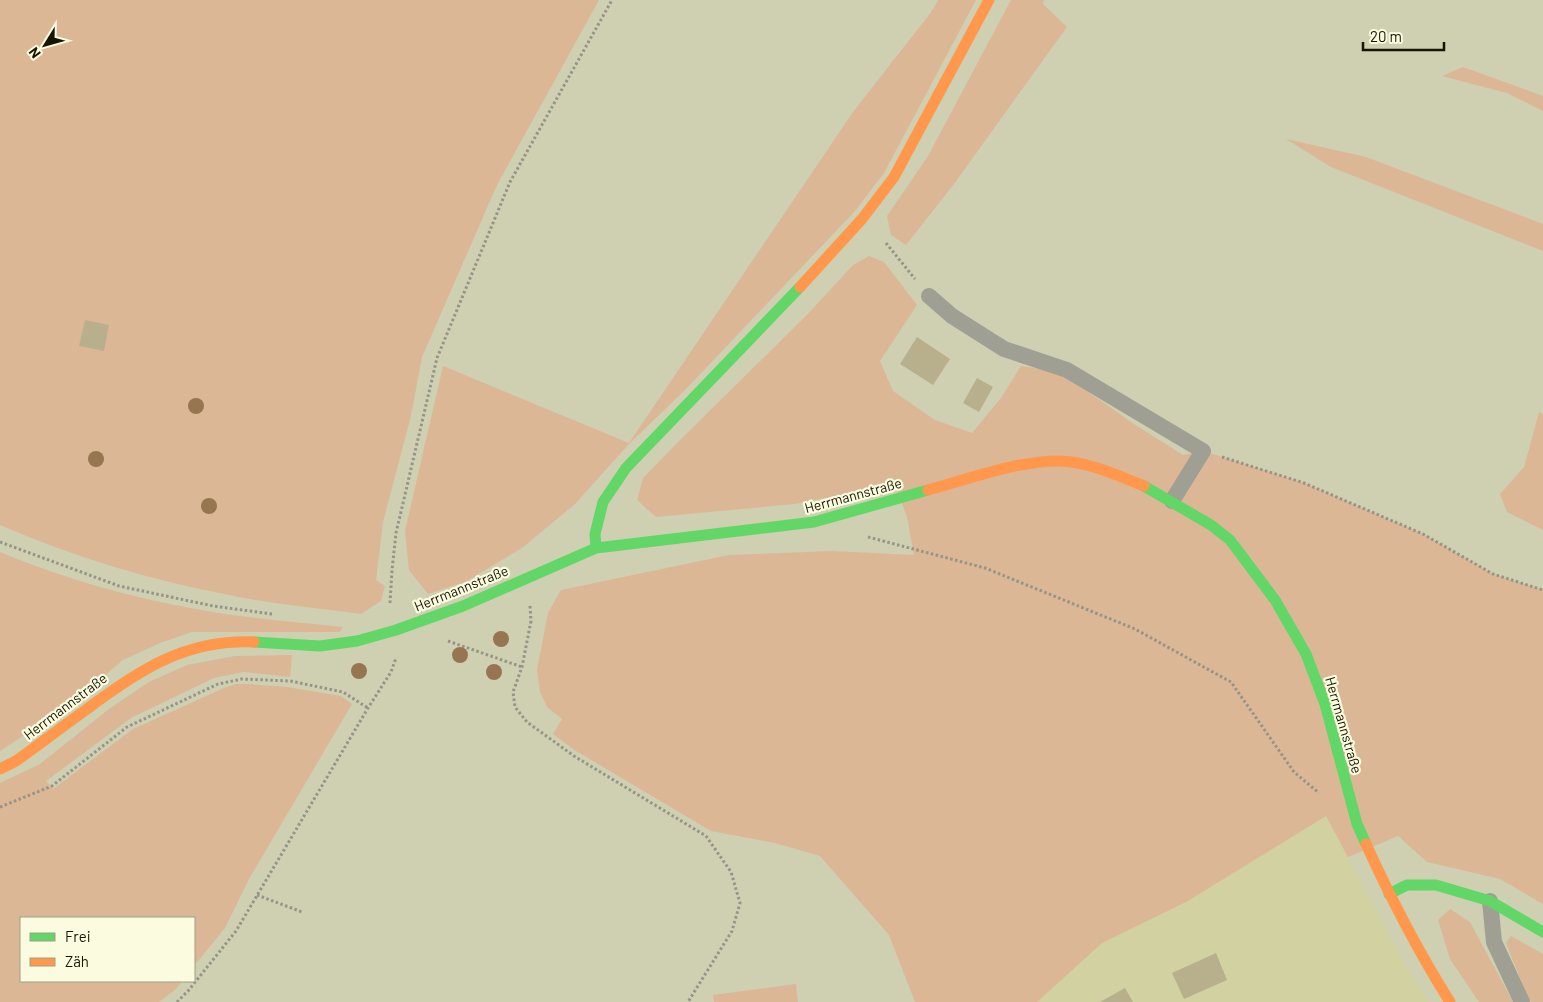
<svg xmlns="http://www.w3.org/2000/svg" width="1543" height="1002" font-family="Barlow,sans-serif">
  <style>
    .built { fill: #d1d1a2 }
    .green { fill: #dcb796 }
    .building { fill: #b8b08c }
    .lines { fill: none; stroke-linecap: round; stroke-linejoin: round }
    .path { stroke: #949488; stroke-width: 3; stroke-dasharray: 2.5 2.5; stroke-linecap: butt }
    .lane { stroke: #9f9f93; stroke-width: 16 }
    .fast { stroke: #63d668; stroke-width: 11 }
    .slow { stroke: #ff974d; stroke-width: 11 }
    .tree { fill: #977550 }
    .labels { text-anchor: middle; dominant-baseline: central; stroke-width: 4.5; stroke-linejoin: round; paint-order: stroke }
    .street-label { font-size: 14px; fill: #151502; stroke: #fafbdf }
  </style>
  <rect width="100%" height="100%" fill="#cfcfb2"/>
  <path class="built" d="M1326,815L1406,966L1429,1002H1037L1102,943L1186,902Z"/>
  <path class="green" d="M0,0H599L497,185L422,357L411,416L383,522L376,580L385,586L381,601L361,614C317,608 272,604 229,595C151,580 73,557 0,525Z
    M938,0H976L884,173L855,211L685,390L629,444L575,504L522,548L465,582L428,594L409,570L405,531L443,366L629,443L853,112L932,11Z
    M1011,0H1044L1043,4L1067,27L954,184L906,245L891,235L887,216L928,156Z
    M1463,67L1543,96V111L1507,93L1442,76Z
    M1286,139L1366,157L1543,224V251L1331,167Z
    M869,256L884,262L917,305L880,361L893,391L935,420L972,433L1001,398L1021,366L1060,372L1134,424L1183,455L1203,451L1304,483L1423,534L1493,574L1543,590V904L1500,879L1427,862L1398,836L1348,857L1326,816L1186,902L1102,943L1037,1002H915L889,935L820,856L775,843L711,831L576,751L553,734L562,719L547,707L540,692L537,670L548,613L561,590L729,555L832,551L914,555L907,517L895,484L795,504L656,517L637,500L643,478L679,441L805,317L853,265Z
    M1539,412L1543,414V530L1507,512L1500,494L1524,467Z
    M0,552C66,580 137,599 207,611C252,619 298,622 343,627L340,632H192L160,643L123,660L98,681V687L0,751Z
    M292,655L290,677L244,672L214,678L131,718L46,781L53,789L133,729L224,688L236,684H248L287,687L341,696L352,704L249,879L225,928L194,966V918H21V981H182L176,989L159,1002H0V783L40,764L109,709L149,682L187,665L235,656Z
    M1450,909L1470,922L1513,1002H1479L1450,959L1438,920Z
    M1511,936L1543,954V1002H1531L1527,996L1506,943Z
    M796,984L798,1002H714L713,995Z"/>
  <path class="building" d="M85,320L109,325L104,351L79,346Z
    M917,337L950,359L933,385L900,364Z
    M977,378L993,387L979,412L963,403Z
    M1216,953L1227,980L1184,999L1172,973Z
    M1125,988L1133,1002H1100Z"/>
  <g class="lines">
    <path class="path" d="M886,243L915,279
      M1222,457L1304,483L1423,534L1493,574L1543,590
      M868,537L985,568L1135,629L1231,682L1294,772L1319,793
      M0,542L119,586L213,606L272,614
      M390,603L392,570L396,533L437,358L510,182L612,0
      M530,606L531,621L522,667L513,692L515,707L527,722L574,756L706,836L731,872L740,903L732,931L688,1002
      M448,641L522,667
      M0,807L52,786L127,727L218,684L242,679L290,681L343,692L368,708
      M257,895L302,912
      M177,1002L188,991L236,931L368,708L391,672L396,658"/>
    <path class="lane" d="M929,296L952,316L1004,349L1067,370L1203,451L1172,501
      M1490,901L1494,942L1522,1002"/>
    <path class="fast" d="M1144,486L1211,525L1230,540L1275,600L1306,654L1325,704L1357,824L1366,844
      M596,548L595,534L603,502L626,468L800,287
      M254,642L320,646L357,641L396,630L463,606L596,548L814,522L928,490
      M1389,894L1407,885H1436L1490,901L1543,932"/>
    <path class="slow" d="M800,287L862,219L894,177L989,0
      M928,490C970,479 1015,461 1059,461C1087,461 1119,476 1144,486
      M0,769L16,761C40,744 63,726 87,709C139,670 186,639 254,642
      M1366,844C1391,899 1418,951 1450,1002"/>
  </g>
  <g class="tree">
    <circle cx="196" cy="406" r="8"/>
    <circle cx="96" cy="459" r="8"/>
    <circle cx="209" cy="506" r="8"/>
    <circle cx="501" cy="639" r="8"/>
    <circle cx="460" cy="655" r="8"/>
    <circle cx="359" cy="671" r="8"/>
    <circle cx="494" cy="672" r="8"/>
  </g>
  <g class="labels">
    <g class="street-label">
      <text transform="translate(853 495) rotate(-15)">Herrmannstraße</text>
      <text transform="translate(461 588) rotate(-22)">Herrmannstraße</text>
      <text transform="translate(65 706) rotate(-37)">Herrmannstraße</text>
      <text transform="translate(1344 725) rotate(74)">Herrmannstraße</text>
    </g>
  </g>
  <rect x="20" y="917" width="175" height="65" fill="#fafbdf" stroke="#9e9f87"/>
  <rect x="30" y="933" width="25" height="8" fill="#63d668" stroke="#9e9f87"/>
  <text x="65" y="942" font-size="15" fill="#151502">Frei</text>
  <rect x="30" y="958" width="25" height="8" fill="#ff974d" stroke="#9e9f87"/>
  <text x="65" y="967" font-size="15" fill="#151502">Zäh</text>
  <g transform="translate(45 45) rotate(233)" stroke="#fafbdf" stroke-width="4" paint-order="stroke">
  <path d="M0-4L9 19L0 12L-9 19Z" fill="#151502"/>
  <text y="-8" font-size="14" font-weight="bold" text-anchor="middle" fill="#151502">N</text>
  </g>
  <path d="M1363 42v8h81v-8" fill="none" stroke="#151502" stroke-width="2.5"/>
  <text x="1370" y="42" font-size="15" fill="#151502" stroke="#fafbdf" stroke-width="4" paint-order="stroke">20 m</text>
</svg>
